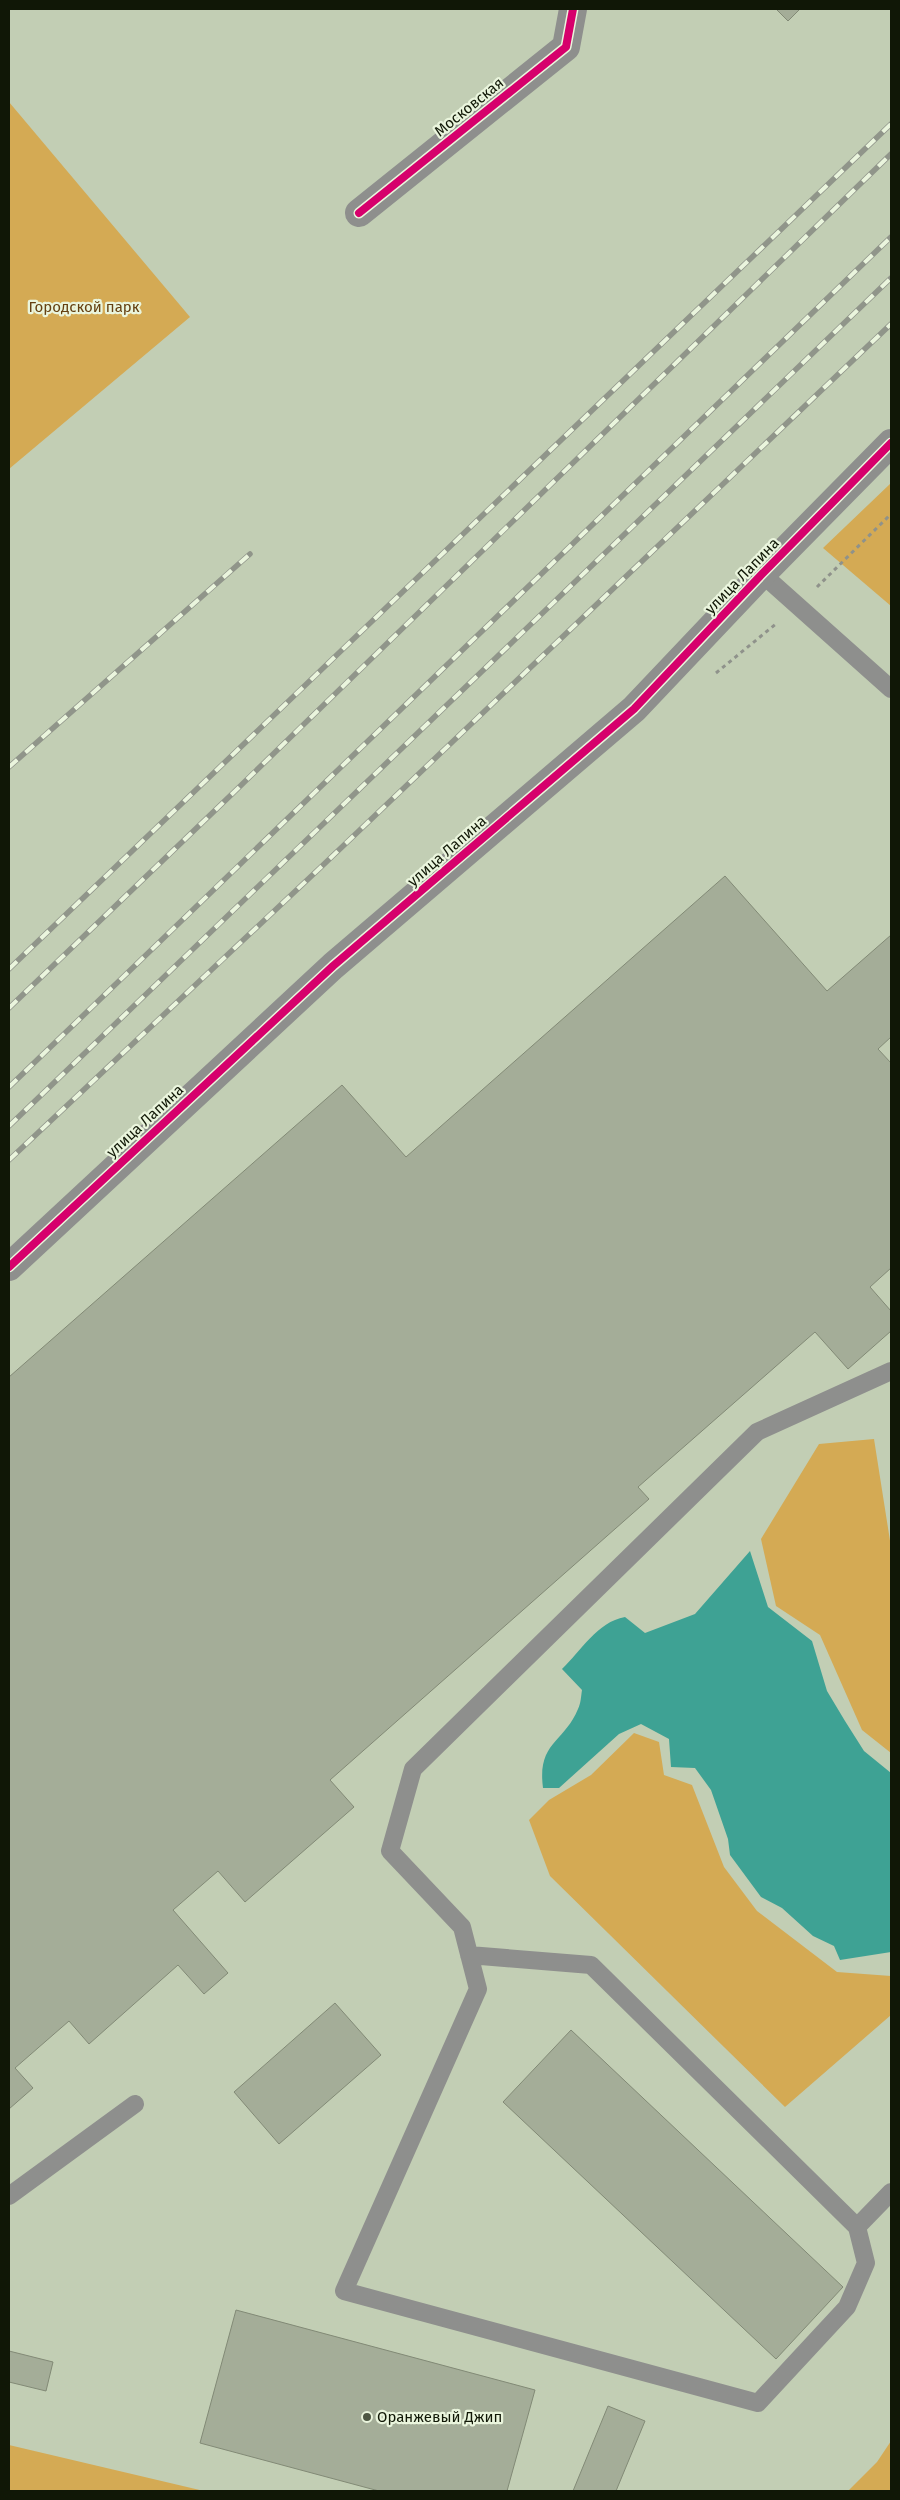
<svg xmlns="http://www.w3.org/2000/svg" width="900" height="2500" font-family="'Fira Sans',sans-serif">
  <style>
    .green { fill: #d4aa54 }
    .water { fill: #3ea294 }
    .building { fill: #a4ad98; stroke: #828a76 }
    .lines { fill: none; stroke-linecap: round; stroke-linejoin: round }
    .path { stroke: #8f928b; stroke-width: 3; stroke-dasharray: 4 4; stroke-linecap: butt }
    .service { stroke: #8e8f8d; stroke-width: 18 }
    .minor { stroke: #8e8f8d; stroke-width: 28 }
    .rail-casing { stroke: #90958a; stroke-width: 5.5 }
    .rail { stroke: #eaf5dd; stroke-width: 4; stroke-dasharray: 11; stroke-linecap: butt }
    .cycleway-casing { stroke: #eaf5dd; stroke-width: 11 }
    .cycleway { stroke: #d6006c; stroke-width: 8 }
    .poi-dot { fill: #4e5743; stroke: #eaf5dd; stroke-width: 2 }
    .labels { text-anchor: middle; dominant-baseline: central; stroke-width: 4.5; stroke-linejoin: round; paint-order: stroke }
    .street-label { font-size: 15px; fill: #101706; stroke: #eaf5dd }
    .park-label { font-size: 15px; fill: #654011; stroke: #eaf5dd }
    .poi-label { font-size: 15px; fill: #101706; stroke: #eaf5dd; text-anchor: start }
  </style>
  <rect width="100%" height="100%" fill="#c2ceb4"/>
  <path class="green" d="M9,102L190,317L9,469Z
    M891,483V606L823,548Z
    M874,1439L891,1547V1753L862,1730L820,1635L776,1606L761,1539L819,1444Z
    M634,1733L659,1742L664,1775L692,1785L724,1867L757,1911L837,1972L891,1976V2015L785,2107L550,1876L529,1820L549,1800L591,1775Z
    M891,2441V2491H848L877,2462Z
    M9,2445L204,2491H9Z"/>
  <path class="water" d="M750,1551L768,1607L812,1641L827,1691L845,1721L864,1751L891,1773V1952L840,1960L834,1946L813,1936L782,1908L761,1897L730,1855L728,1839L711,1790L695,1768L671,1767L669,1739L641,1724L619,1734L559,1788H543C537,1742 564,1743 578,1709C581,1703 581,1696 582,1690L562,1669C581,1651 597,1622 625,1617L645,1633L695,1614Z"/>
  <path class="building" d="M776,9H800L788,21Z
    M725,876L827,991L891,935V1037L878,1049L891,1063V1268L870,1287L891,1311V1331L848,1369L815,1332L638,1487L649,1499L330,1780L354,1807L245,1902L218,1871L173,1910L228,1973L204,1994L178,1965L89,2044L69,2021L15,2068L33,2088L9,2109V1377L342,1085L406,1157Z
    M335,2003L381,2055L279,2144L234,2092Z
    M571,2030L843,2287L776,2359L503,2102Z
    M236,2310L535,2390L507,2491H379L200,2443Z
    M9,2351L53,2362L46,2391L9,2382Z
    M608,2406L645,2421L616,2491H573Z"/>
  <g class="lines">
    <path class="path" d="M817,587L891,514
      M716,673L777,623"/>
    <path class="service" d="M762,574L891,689
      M469,1955L591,1965L857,2227L866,2263L847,2307L758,2403L344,2291L478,1989L462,1927L390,1851L413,1769L757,1432L891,1371
      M9,2196L135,2104
      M857,2227L891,2192"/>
    <path class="minor" d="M359,213L566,47L573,9
      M9,1267L333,966L634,709L762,574L891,443"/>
    <g class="rail-casing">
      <path id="rail" d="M9,767L250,554
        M9,969L891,124
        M9,1008L231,795L891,154
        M9,1087L891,237
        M9,1126L891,278
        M9,1160L321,867L891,324"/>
    </g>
    <use href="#rail" class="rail"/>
    <g class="cycleway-casing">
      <path id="cycleway" d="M359,213L566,47L573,9
        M9,1267L333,966L634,709L762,574L891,443"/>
    </g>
    <use href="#cycleway" class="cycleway"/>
  </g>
  <circle class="poi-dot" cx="367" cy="2417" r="5"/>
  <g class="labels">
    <g class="street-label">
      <text transform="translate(469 107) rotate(-39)">Московская</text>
      <text transform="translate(742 576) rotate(-46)">улица Лапина</text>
      <text transform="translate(447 851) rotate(-41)">улица Лапина</text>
      <text transform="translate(145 1121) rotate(-43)">улица Лапина</text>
    </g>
    <g class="park-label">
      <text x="84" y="307">Городской парк</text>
    </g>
    <g class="poi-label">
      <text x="377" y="2417">Оранжевый Джип</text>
    </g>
  </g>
  <rect width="900" height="2500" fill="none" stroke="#101706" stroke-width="20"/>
</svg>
